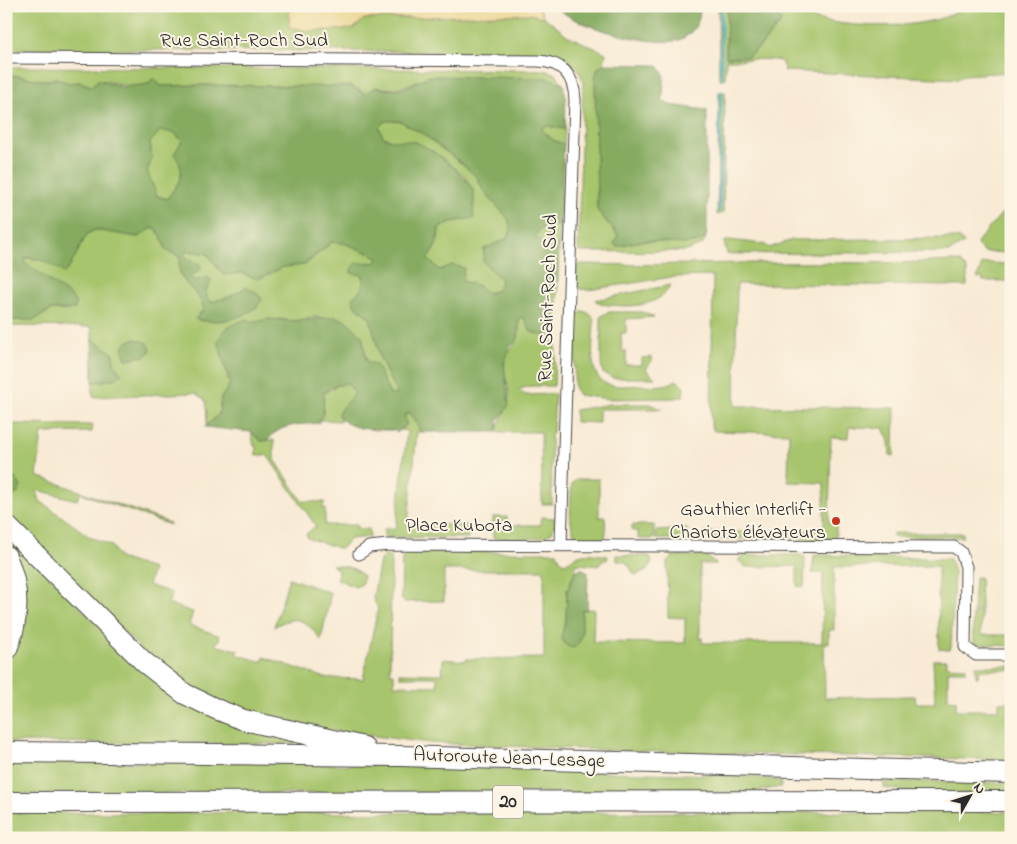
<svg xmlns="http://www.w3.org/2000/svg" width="1017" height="844" font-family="'Indie Flower',sans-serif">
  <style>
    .green { fill: #a7c56d; stroke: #69784c }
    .forest { fill: #85aa60; stroke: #586a46; fill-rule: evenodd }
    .sand { fill: #eeda9e; stroke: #8c8264 }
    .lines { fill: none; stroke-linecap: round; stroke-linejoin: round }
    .stream { stroke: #46a7c5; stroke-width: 2.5 }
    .minor-casing { stroke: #4a4844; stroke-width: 13 }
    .motorway-casing { stroke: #4a4844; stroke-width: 22 }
    .minor { stroke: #fff; stroke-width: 11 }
    .motorway { stroke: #fff; stroke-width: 20 }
    .poi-dot { fill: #c8321e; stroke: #fcf5e5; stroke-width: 2 }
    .labels { text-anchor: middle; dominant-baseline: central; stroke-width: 4; stroke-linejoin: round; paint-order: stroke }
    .shield { fill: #fcf5e5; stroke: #6a6863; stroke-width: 1 }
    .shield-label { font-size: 19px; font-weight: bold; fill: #2b2b2b }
    .street-label { font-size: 20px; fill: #2b2b2b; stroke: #fcf5e5 }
    .poi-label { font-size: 20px; fill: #2b2b2b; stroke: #fcf5e5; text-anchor: end }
  </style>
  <rect width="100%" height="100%" fill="#fcf5e5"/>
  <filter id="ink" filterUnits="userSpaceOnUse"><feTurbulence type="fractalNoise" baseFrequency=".02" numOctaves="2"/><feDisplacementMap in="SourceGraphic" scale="10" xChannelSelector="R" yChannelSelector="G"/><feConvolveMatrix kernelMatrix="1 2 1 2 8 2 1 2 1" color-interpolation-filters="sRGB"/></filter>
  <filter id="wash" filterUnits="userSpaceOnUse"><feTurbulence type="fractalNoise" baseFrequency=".0096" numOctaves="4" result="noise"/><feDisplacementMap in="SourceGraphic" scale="20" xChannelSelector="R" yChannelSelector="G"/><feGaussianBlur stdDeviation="1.12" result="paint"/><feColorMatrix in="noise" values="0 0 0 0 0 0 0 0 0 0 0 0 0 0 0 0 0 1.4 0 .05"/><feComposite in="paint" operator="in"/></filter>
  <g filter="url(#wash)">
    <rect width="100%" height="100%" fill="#f8ead4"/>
    <path class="green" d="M6,6H294L289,14L353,29L364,19L529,14L544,17L568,36L606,53L604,64L598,68L595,77L597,210L618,236L617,247C626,244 634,242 644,241C661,240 692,250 706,237L703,244L687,251L580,252L578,249L583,81C574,50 541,53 515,52L6,49Z
      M718,6H727L726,57C759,59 759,45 780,25L764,6C783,6 801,16 820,20C855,28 937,31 965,6L1011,9V72L964,75L957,79L785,71L781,61C763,58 745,60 726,60L725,79H719Z
      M6,67L544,70L556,74L565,87L562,83L416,81C401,89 392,90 375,87L365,94L359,89C293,88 227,83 161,86L156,80C133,93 121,82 98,80L91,86L80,82L69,83L56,78C38,85 24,73 6,76Z
      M719,92H725L723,213L717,215Z
      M385,121H400L423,134L465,166L478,179L484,192L508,218L512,230L506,239L484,249L483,261L501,280L499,290L487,293L479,286L462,281L452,265L440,270L427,259C436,249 439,241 439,228L451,222L464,220L472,209L474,192L464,175L443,159L415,142H396L383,137L379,127Z
      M546,126L565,129L564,144L555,141L543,132L542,127Z
      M160,131L174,132L182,141V177L168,199L157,196L147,171L152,159L150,142Z
      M1002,213L1011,218V253L984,252L977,245L978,241Z
      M560,223L559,245L546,244L535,237L540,229Z
      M154,227L161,236L166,250L180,257C174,285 200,288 204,310L198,314L200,321L231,319L258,307L246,287L229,297L211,302L207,298L205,290L210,284L195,281L189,275L201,270L194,261L187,260L184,255L187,251L208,254L223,275L241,273L251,277L284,267L305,265L332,242L344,243L378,257L376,263L367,262L363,275V285L355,305L370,318L381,361L397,394L390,395L383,379L367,362L362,336L347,321L316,317L293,321L280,319L255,322L221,353L230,384L221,398L219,414L205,427L207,423L206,401L195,393L93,397V382H103L114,363L113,353L92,339V327L6,326V320H34L51,310L70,311L23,262L26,258H36L69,268L87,234L95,230L138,237Z
      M951,238H960L964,243L950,252L727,254L724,242L729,240L764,244L769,248L792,240Z
      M953,261L960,262L967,269V286L737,284L735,406L895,408L894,456L890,455L889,441L883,428L849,427L848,438L831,437L829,523L836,524V539H769L766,536V531L824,530V483L788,482L789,433L714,431L711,426L713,276L672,277L588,290L580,289L576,285L577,266L581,264C643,266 704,263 767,263C829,262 891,264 953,261Z
      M987,263L1011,264V281H983L982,278H977L982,264Z
      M558,284L554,386H531L519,389L525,395L555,394L553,432L551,433L552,504H542L541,432H497C499,418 509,409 509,396C510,384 502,374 505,361C507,351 516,345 518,338C519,332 519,324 519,318L524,317L528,324L550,320L541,305L549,285Z
      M671,285C657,310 625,307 600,304L595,300Z
      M584,311L592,315L594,320C594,338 586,377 607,384C617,387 628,386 638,385C650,385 666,388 676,380L684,386L683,396L676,398L609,399L579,395L574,387L576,315Z
      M609,312H642L654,317L626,319V334L621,333L622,351H626V365H642V358L652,357V361L646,369L655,378H613L603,373L601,364V316Z
      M341,383H347L355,393C350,401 342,404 338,414L341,421L319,420L323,415L324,393Z
      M610,404H650L662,409H599V423L575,422V410Z
      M409,413L420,428V432H417L408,524L467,525L468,538L386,537L384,536V529L396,528L407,431L401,430L406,425L405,415Z
      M6,424L93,425L92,432L42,433L37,476L170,523V525L80,493L77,500L37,490L40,501L90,537L112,546L119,558L153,569L148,585L172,593L168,604L193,612L189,625L220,636L218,642H215L217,646L238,650L236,654L262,662L264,657L326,678L363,679L378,608L373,598L380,560L385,555L391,558V563L390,673H394V685L437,686V677H400V673L442,674L443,659L466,661V659L544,658V570H444V601L404,602L401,599L402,558L408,552H557L560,560L565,563C571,561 574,557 579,555C587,552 599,555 608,556L607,560H603L599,566L577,564L567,591L566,619L561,638L567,646L574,648L581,620L582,610L594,609L593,642L685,643V618L668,617L667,561L672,556L706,555L716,564H700V638H702V643H822L823,573H812L814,555L950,559L954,572L951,648L948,650L939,649L938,566L834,567V630H829V643H824L825,698L915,696L916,703H935L933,660H947V666L966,667V671H948V699L956,700V710H999V702H1011V760L630,751L431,743L325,730L245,712L201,694L160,668L6,514V489L8,492L15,478L6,479Z
      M251,432L261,441L274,440V458L302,501L325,502L322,508H325V525H357V529H369L370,537L350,539L341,549L308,538L306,534L316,526L267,455H256V446H254Z
      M577,479H599V517H605L606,534L604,539C597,539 587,541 580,539C566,535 571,495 572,483Z
      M493,517H507L508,525H541V517L555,518C555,523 555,529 551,533C543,542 505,538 493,538Z
      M632,525H654V539H638V531H632Z
      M687,529V539H656V531Z
      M6,532L146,673L295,736V744L6,742V665L10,658L13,555L6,543Z
      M704,532H749V535L746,539H704Z
      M893,533H963V537H893Z
      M616,555L647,556L650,557L652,562L647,571L635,575L626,562L617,561Z
      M743,555H802L805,557L804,587L797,586V566L746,567L738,560Z
      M332,565C342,566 357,567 363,576L362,584L355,587L337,579L338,570Z
      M975,577H980L981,610H973Z
      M289,578L331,593L321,640C306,620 297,613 274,627Z
      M973,612H981V635H1011V646L975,644L973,639Z
      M976,666H1011V670H979L978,677H976Z
      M250,762L748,776L781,781V787L752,792L6,794V763Z
      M900,781L1011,783V794L916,793L884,788V783Z
      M1011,812V838H6V813Z"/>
    <path class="forest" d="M556,6H699C701,12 699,16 698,21C695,30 687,37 679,40C657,48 570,26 556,6Z
      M727,6H764L782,21L762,44L748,57H726Z
      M604,64L656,65C669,73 662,89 663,101L670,105L707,110V227L706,237C692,250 662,240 644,241C634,242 626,244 617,247L614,243L618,235L597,210L595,77L598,68Z
      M14,75L47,81L56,78L69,83L80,82L91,86L98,80L124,87L149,84L153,78L161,86C225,84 288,87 351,86L365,94L375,87L390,90L404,88L429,76L548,78L562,83L566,96L565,129L546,126L541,129L554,141L564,144L560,223L540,229L535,237C540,245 550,244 559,245L558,284L549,286L547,288L552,295L547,305H541C545,318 555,323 546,336L531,332L524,318H519L518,339L510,347L504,363L509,405L498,420L497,432H420L415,419L409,413L405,415L406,425L397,433L394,430C377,430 346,431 338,414C342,404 350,401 355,393L347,383L331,387L324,393L323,415L319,420V423C299,425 281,423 268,440L261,441L251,432L205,427L219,414L221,398L230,384L218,341C223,328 234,323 247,319L255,322L269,319L293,321L336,317L347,321L362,336L367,362L376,364L390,395L397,394L381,361L370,318L355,305L352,298C361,291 364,287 363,275L351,273V269L357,263H376L378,257L344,243L331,242L304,265L284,267L258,279L241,273L223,275L208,254L187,251L184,255L187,259L200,264L201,270L190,276L195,281L206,277L212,280C207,289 202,294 211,302L229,297L246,287L256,292L262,299C253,319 214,325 195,319L204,310C201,288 174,285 180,257L166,250L161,236L154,227L138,237L95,230L87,234L69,268L64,273C52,265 42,258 26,258L24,262L72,297L76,304L75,309L51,310L34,320H6V76ZM385,121H400L423,134L465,166L478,179L484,192L508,218L511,230L506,239L484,249L483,261L501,280L498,290L487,293L479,286L462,281L464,268L452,265L440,270L427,259C435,249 438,241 439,228L451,222L474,218C472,210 476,199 473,191C468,176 429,145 414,142C401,139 397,143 383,137L379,127ZM160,131L174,132L182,141L174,154C188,173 179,182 167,199L157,196L147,171L152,159L150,142Z
      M92,339L113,353L114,363L122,374L115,379L93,382Z
      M136,339L148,343L151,350L146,356L126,359C120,347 123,341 136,339Z
      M15,478L21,486L17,494L12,495L6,489V479Z
      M583,569L588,572L587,610H582C581,623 586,639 574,648L567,646L561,638L566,619L567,591L576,570Z"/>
    <path class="sand" d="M294,6H538L544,17L529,14L364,19L353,29L309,31L289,27V14Z"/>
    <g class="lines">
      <path class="stream" d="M721,6V78
        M719,211L721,92"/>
    </g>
  </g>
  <g filter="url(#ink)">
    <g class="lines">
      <g class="minor-casing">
        <path id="minor" d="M6,58L538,61C563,62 574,76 575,100L561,545
          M359,554L369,547L388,545L954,547L961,552L966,567L965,647L976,655H1011"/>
      </g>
      <g class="motorway-casing">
        <path id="motorway" d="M6,525L144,662L185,694L216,709L244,720L364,747
          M6,556C20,587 20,621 6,651
          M6,752L400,756L1011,773
          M6,802L1011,801"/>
      </g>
      <use href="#minor" class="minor"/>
      <use href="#motorway" class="motorway"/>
    </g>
  </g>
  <circle class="poi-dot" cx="836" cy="521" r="5"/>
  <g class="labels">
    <rect class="shield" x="493" y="785.5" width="30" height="33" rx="4"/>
    <g class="shield-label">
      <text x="508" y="802">20</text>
    </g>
    <g class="street-label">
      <text x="244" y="41">Rue Saint-Roch Sud</text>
      <text transform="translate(549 298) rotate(-88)">Rue Saint-Roch Sud</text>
      <text x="459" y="526">Place Kubota</text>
      <text transform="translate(509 759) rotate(2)">Autoroute Jean-Lesage</text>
    </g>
    <g class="poi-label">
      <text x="826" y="510">Gauthier Interlift -<tspan x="826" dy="23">Chariots élévateurs</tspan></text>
    </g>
  </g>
  <rect width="1017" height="844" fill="none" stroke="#fcf5e5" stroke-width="25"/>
  <g transform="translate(970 796) rotate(51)" stroke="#fcf5e5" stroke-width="4" paint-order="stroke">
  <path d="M0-4L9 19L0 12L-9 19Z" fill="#2b2b2b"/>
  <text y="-8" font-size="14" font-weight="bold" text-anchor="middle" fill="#2b2b2b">N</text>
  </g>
</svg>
